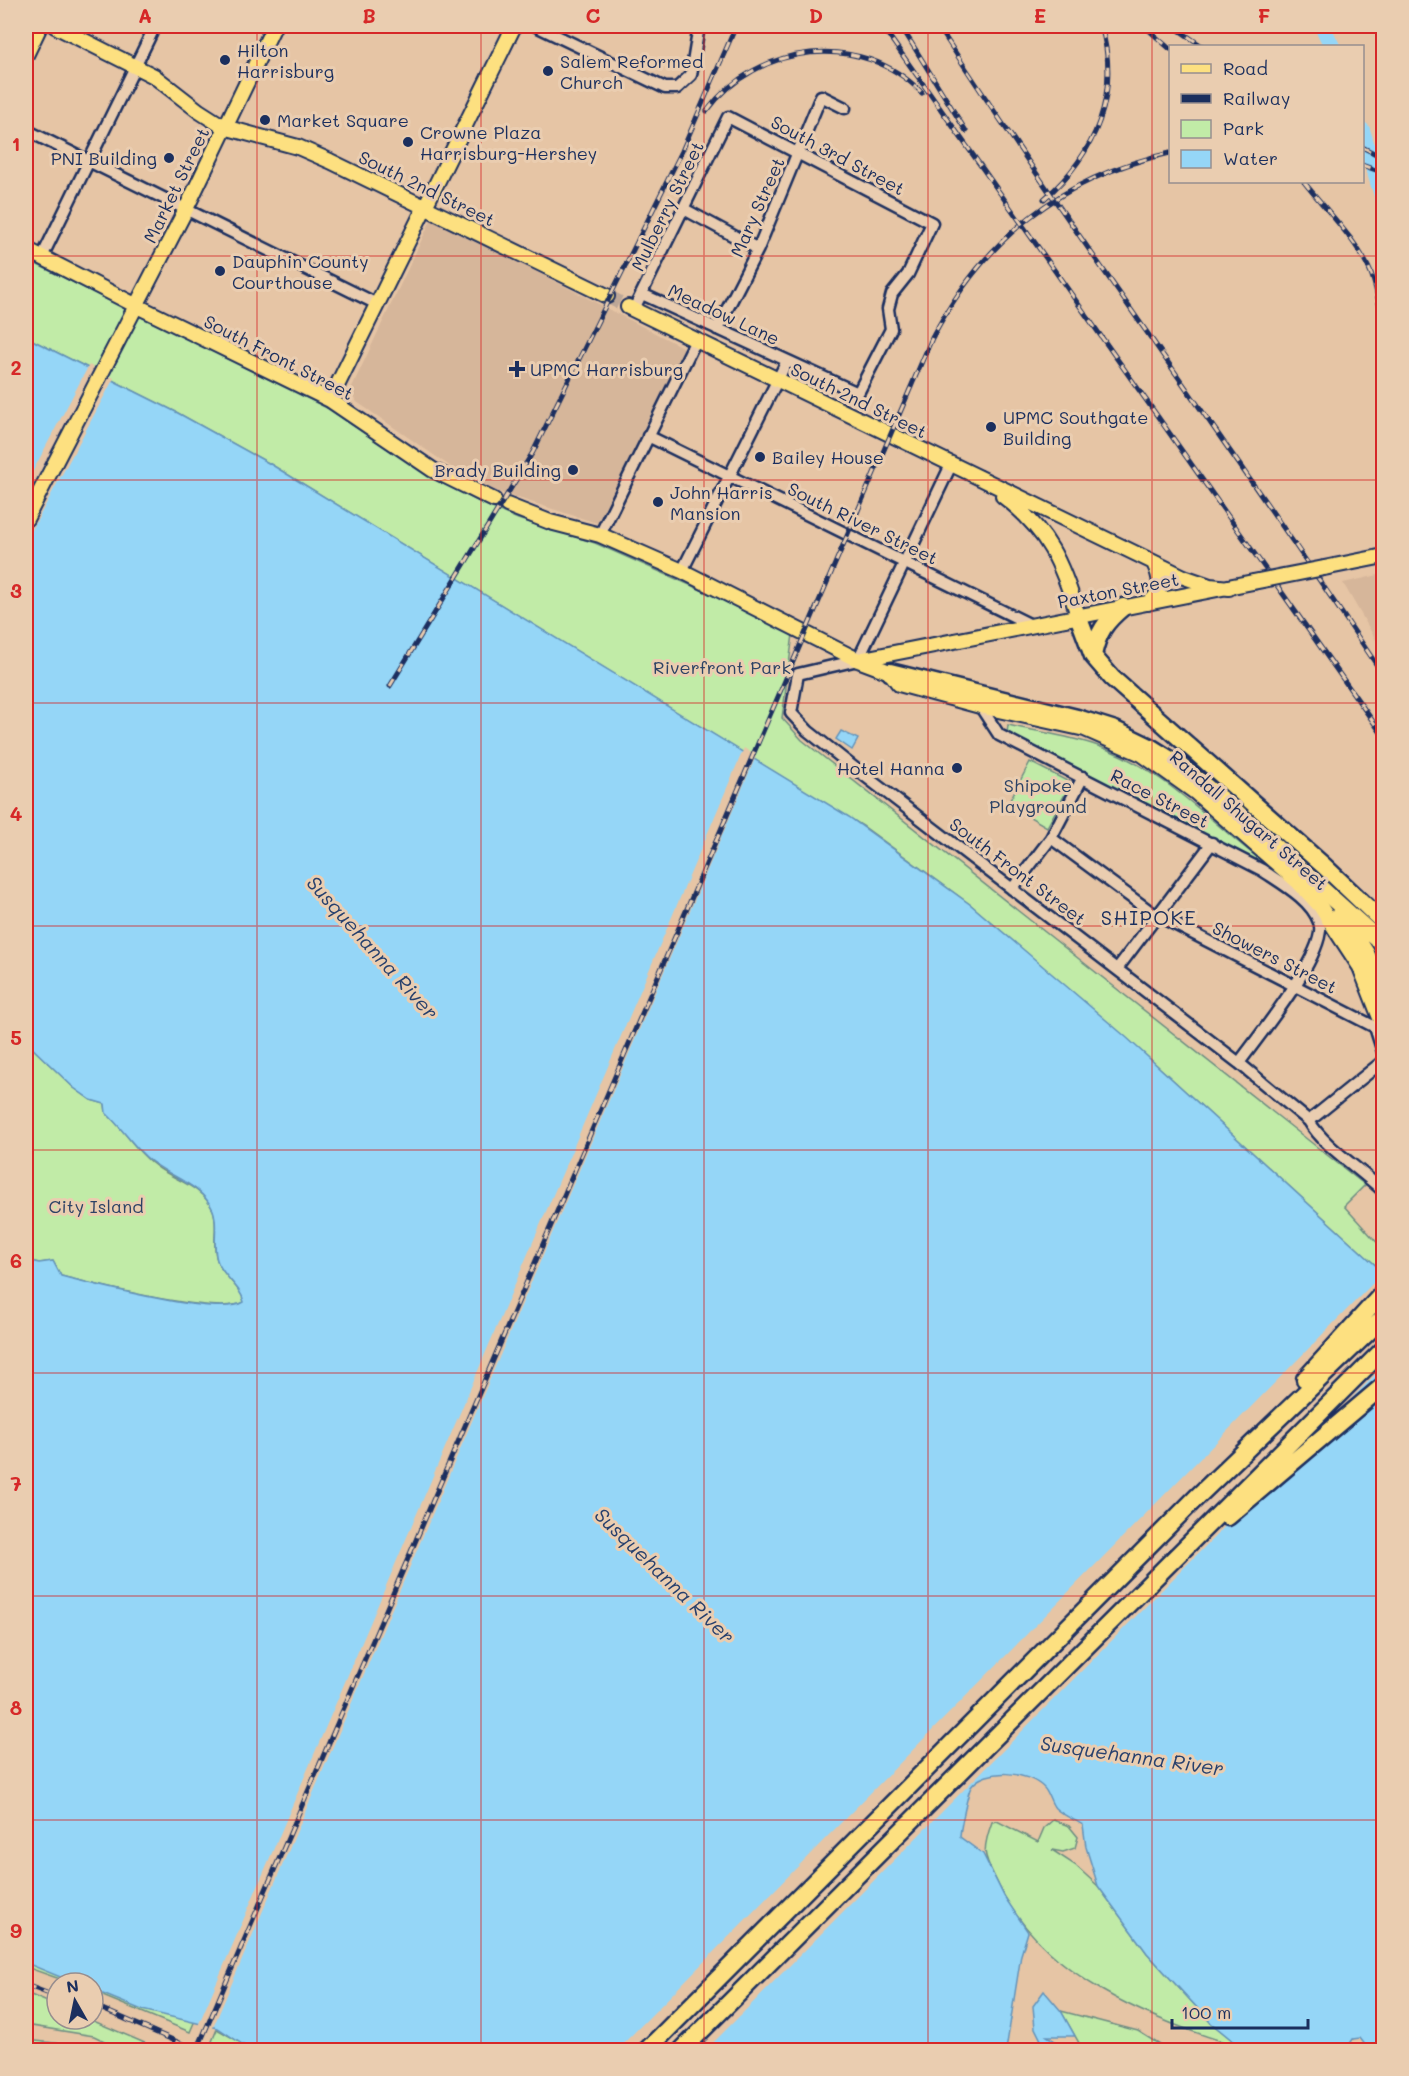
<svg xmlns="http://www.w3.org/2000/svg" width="1409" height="2076" font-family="Mali,sans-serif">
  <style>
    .built { fill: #d6b69a }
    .green { fill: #c1eba7; stroke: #6e8d82; stroke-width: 1.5 }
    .water { fill: #95d6f7; stroke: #6493ba; stroke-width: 1.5 }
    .pier { fill: #e6c5a5 }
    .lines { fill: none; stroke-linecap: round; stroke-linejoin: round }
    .river { stroke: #95d6f7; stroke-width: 16 }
    .major-tunnel { stroke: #bda797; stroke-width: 14; stroke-dasharray: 14 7; stroke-linecap: butt }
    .minor-casing { stroke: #1b2f5e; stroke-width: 15 }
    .major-casing { stroke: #1b2f5e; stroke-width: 18 }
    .highway-casing { stroke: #1b2f5e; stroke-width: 21 }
    .minor { stroke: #eacdb0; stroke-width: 10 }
    .major { stroke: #fde080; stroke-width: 14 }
    .highway { stroke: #fde080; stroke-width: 16 }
    .rail-casing { stroke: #1b2f5e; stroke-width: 5 }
    .rail { stroke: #eacdb0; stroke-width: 3; stroke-dasharray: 9; stroke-linecap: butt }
    .major-bridge-casing { stroke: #1b2f5e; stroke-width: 18; stroke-linecap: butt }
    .major-bridge { stroke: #fde080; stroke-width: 14 }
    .grid { fill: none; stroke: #d62828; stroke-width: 1.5; stroke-opacity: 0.55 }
    .poi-dot { fill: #1b2f5e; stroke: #eacdb0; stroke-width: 2 }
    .labels { text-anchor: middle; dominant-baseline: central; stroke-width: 6; stroke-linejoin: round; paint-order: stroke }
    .poi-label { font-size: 18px; fill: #1b2f5e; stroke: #eacdb0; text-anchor: start }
    .street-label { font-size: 18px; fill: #1b2f5e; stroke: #eacdb0 }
    .park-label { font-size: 18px; fill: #2c4265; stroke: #eacdb0 }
    .neighbourhood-label { font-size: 20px; letter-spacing: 1.5px; fill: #1b2f5e; stroke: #eacdb0 }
    .water-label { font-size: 20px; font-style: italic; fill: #27406d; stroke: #eacdb0 }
    .neatline { fill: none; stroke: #d62828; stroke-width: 2 }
    .grid-label { font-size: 20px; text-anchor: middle; font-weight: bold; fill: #d62828 }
  </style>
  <rect width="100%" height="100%" fill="#e6c5a5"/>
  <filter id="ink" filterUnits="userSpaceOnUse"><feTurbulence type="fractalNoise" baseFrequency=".0167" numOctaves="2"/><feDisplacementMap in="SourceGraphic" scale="12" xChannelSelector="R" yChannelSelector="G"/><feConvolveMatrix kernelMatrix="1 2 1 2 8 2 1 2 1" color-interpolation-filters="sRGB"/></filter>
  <g filter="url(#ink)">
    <path class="built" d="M432,218L684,348L600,524L496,491L454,469L357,402L350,391Z
      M1383,574H1384L1383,652L1343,583Z"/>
    <path class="green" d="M26,259L327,408L424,473L483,504L518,519L595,543L733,604L793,634L782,718L802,740L1365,1185L1344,1206L1383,1249V1272L1150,1059L971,905L863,826L272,465L176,412L26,337Z
      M1008,725C1038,732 1070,736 1098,746C1165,769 1215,827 1271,868L1270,873L1007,734Z
      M1030,762L1071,783L1047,827L1008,804Z
      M26,1042L74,1088L91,1100L105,1104L106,1113C125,1130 138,1155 160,1169C180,1182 202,1187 213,1210C219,1225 211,1245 217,1260C222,1276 240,1286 245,1302C217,1317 95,1284 61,1276L53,1261L39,1263L26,1260Z
      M1053,1820L1069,1826L1078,1837L1075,1848L1063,1852L1052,1850L1075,1865L1098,1886L1147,1953L1211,2023L1241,2047C1149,2020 1044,1977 999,1886C985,1857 980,1855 992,1822L997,1821L1038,1842L1044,1828Z
      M26,1956L196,2018L190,2032L93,1992V1983H71L26,1967Z
      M26,1993L57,2006V2019H89L161,2050H123L94,2036L26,2025Z
      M1061,2011L1138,2031L1168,2050H1083Z
      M217,2029L254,2050H223L211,2044Z
      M26,2040L64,2044L84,2050H26Z"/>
    <path class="water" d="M26,337L176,412L272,465L849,817L971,905L1126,1037L1383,1272V2050H1369L1360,2038L1353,2039L1346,2050H1244L1211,2023L1147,1953L1098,1886L1086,1847L1083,1825C1075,1820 1062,1815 1055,1808C1050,1802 1049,1793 1044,1788C1028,1771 985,1767 971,1787C968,1792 960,1830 960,1837L983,1854L1004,1896L1028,1932L1021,1955L1006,2050H251L218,2028L142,2010L93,1990V1983H75L26,1963V1260L39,1263L53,1261L61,1276C94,1284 219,1318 244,1302C240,1285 222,1276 217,1260C212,1245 219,1225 213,1210C200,1182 167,1177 146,1157C131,1143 121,1127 106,1113L105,1104L91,1100L74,1088L26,1042Z
      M841,731L858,739L852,750L836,739Z
      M1044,1991L1061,2011L1075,2036H1047L1069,2050H1046L1035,2028L1033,2006Z"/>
    <path class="pier" d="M89,365L114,378L26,541V484Z
      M744,748L756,756L212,2030L198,2026Z
      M1383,1273V1367L706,2050H617Z"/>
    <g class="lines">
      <path class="river" d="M1322,26L1332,46
        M1362,130L1384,202"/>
      <path class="major-tunnel" d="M607,296L628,307"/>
      <g class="minor-casing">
        <path id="minor" d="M536,26L665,88H677L691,75L699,26
          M26,130L377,304
          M684,209L758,249
          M42,257L155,26
          M634,309L728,117L932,223L908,274L892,294L888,309L891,329L858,393L642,294
          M717,329L758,249L821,96L845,108
          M648,436L1031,625
          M951,465L858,660L798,674L791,713L808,731L852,766L1239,1063L1309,1121C1324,1147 1361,1169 1384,1192
          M600,535L696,340
          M682,571L787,361
          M980,706L999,735L1262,870C1281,883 1311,899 1319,922C1330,949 1257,1038 1239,1063
          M1051,838L1151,912L1375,1027L1384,1055
          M1012,889L1051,838L1083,777
          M1117,969L1212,843
          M1309,1121L1382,1062L1384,1056"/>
      </g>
      <g class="major-casing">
        <path id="major" d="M55,26L154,76L199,111L224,127L298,147L330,161L607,296
          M26,55L40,26
          M26,249L137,306L330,400L433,470L494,500
          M628,307L1184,577L1210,586L1229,588
          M330,400L514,26
          M1003,496C1048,530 1062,563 1078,616
          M507,505L550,522L600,535L682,571L858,660L890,672L899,684L980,706L1085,729L1142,754L1195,792L1298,882L1320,906L1360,967L1384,1028
          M26,519L184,213L274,26
          M1324,568L1384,556
          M1148,603C1164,593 1161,578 1154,563
          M858,660L1253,582"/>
      </g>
      <g class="highway-casing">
        <path id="highway" d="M1078,616L1093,656L1112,678L1324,866L1384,923
          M1093,655C1098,632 1105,622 1123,607
          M890,672L1077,718L1115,730L1150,747L1179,765L1233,809L1384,945
          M1340,913L1366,953L1384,997
          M1305,1379L1384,1292
          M1228,1517L1384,1385
          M647,2050L1197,1497L1384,1317
          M682,2050L1384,1349"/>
      </g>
      <use href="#minor" class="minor"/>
      <use href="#major" class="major"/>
      <use href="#highway" class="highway"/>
      <g class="rail-casing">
        <path id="rail" d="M882,26L1384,737
          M901,26L966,131
          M938,26C1081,246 1239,457 1384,676
          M1144,26L1170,49
          M1173,26L1202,46
          M707,111C757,43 862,30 922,93
          M1362,147L1384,158
          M1362,165L1384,173
          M1304,182C1326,210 1357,240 1371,273C1378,291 1380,310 1384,328
          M1044,199C1096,154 1121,93 1101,26
          M390,686L533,452L682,151L736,26
          M26,1985L57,1997
          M93,2005L196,2050
          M197,2050L932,338C984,239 1061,177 1170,153"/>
      </g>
      <use href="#rail" class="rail"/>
      <g class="major-bridge-casing">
        <path id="major-bridge" d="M1253,582L1324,568"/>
      </g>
      <use href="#major-bridge" class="major-bridge"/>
    </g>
  </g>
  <path class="grid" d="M257,26V2050M481,26V2050M704,26V2050M928,26V2050M1152,26V2050M26,256H1384M26,480H1384M26,703H1384M26,926H1384M26,1150H1384M26,1373H1384M26,1596H1384M26,1820H1384"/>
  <g class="poi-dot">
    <circle cx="225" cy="60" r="6"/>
    <circle cx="548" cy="71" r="6"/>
    <circle cx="265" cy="120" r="6"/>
    <circle cx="408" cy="142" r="6"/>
    <circle cx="169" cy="158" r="6"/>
    <circle cx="220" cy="271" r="6"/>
    <path d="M514 360h6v6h6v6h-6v6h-6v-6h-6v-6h6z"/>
    <circle cx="991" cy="427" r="6"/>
    <circle cx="760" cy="457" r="6"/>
    <circle cx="573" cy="470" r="6"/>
    <circle cx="658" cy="502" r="6"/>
    <circle cx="957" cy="768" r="6"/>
  </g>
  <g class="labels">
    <g class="poi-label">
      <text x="237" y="50">Hilton<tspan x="237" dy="21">Harrisburg</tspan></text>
      <text x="560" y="61">Salem Reformed<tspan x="560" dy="21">Church</tspan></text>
      <text x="277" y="120">Market Square</text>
      <text x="420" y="132">Crowne Plaza<tspan x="420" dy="21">Harrisburg-Hershey</tspan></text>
      <text x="157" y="158" text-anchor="end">PNI Building</text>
      <text x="232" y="261">Dauphin County<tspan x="232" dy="21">Courthouse</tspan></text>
      <text x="530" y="369">UPMC Harrisburg</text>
      <text x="1003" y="417">UPMC Southgate<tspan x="1003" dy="21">Building</tspan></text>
      <text x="772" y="457">Bailey House</text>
      <text x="561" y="470" text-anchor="end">Brady Building</text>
      <text x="670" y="492">John Harris<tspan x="670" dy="21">Mansion</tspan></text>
      <text x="945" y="768" text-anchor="end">Hotel Hanna</text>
    </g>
    <g class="street-label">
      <text transform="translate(838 155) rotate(28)">South 3rd Street</text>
      <text transform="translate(176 185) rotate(-64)">Market Street</text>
      <text transform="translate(427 188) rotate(26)">South 2nd Street</text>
      <text transform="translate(667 206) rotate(-64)">Mulberry Street</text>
      <text transform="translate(757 207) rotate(-66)">Mary Street</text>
      <text transform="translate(724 314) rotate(25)">Meadow Lane</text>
      <text transform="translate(279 357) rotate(27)">South Front Street</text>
      <text transform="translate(859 400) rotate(26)">South 2nd Street</text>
      <text transform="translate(863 523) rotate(26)">South River Street</text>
      <text transform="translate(1118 590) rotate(-11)">Paxton Street</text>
      <text transform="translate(1160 798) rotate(27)">Race Street</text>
      <text transform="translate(1249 820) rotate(41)">Randall Shugart Street</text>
      <text transform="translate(1018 871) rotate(37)">South Front Street</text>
      <text transform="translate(1275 957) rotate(27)">Showers Street</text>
    </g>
    <g class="park-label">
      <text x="722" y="667">Riverfront Park</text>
      <text x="1038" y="785">Shipoke<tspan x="1038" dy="21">Playground</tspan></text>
      <text x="96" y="1206">City Island</text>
    </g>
    <g class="neighbourhood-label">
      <text x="1149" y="917">SHIPOKE</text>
    </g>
    <g class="water-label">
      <text transform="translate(373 947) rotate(48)">Susquehanna River</text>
      <text transform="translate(665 1575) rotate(44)">Susquehanna River</text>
      <text transform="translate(1132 1755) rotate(8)">Susquehanna River</text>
    </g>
  </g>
  <rect width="1409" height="2076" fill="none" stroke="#eacdb0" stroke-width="66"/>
  <rect x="1169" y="45" width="195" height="138" fill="#eacdb0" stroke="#978e8f" stroke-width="1.5"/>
  <rect x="1181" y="64" width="30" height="9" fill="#fde080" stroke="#978e8f" stroke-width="1.5"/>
  <text x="1223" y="75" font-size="18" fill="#1b2f5e">Road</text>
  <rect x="1181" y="94" width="30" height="9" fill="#1b2f5e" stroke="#978e8f" stroke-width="1.5"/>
  <text x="1223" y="105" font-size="18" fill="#1b2f5e">Railway</text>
  <rect x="1181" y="120" width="30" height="18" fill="#c1eba7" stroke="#978e8f" stroke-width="1.5"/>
  <text x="1223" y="135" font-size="18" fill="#1b2f5e">Park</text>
  <rect x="1181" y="150" width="30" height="18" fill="#95d6f7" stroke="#978e8f" stroke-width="1.5"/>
  <text x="1223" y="165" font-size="18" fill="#1b2f5e">Water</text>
  <g transform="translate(75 2001) rotate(351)"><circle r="28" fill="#eacdb0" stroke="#978e8f" stroke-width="1.5"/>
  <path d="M0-4.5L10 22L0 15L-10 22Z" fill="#1b2f5e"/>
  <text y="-9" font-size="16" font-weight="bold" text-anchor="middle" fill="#1b2f5e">N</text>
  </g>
  <path d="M1172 2019v9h136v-9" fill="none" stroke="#1b2f5e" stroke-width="3"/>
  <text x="1181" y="2019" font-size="18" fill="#1b2f5e" stroke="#eacdb0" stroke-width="4.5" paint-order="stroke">100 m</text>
  <rect x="33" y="33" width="1343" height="2010" class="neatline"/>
  <g class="grid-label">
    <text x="145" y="23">A</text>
    <text x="369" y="23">B</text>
    <text x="593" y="23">C</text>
    <text x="816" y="23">D</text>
    <text x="1040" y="23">E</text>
    <text x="1264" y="23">F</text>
    <text x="16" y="151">1</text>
    <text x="16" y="375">2</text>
    <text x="16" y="598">3</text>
    <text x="16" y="821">4</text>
    <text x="16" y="1045">5</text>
    <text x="16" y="1268">6</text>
    <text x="16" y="1491">7</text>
    <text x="16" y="1715">8</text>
    <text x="16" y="1938">9</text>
  </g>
</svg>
